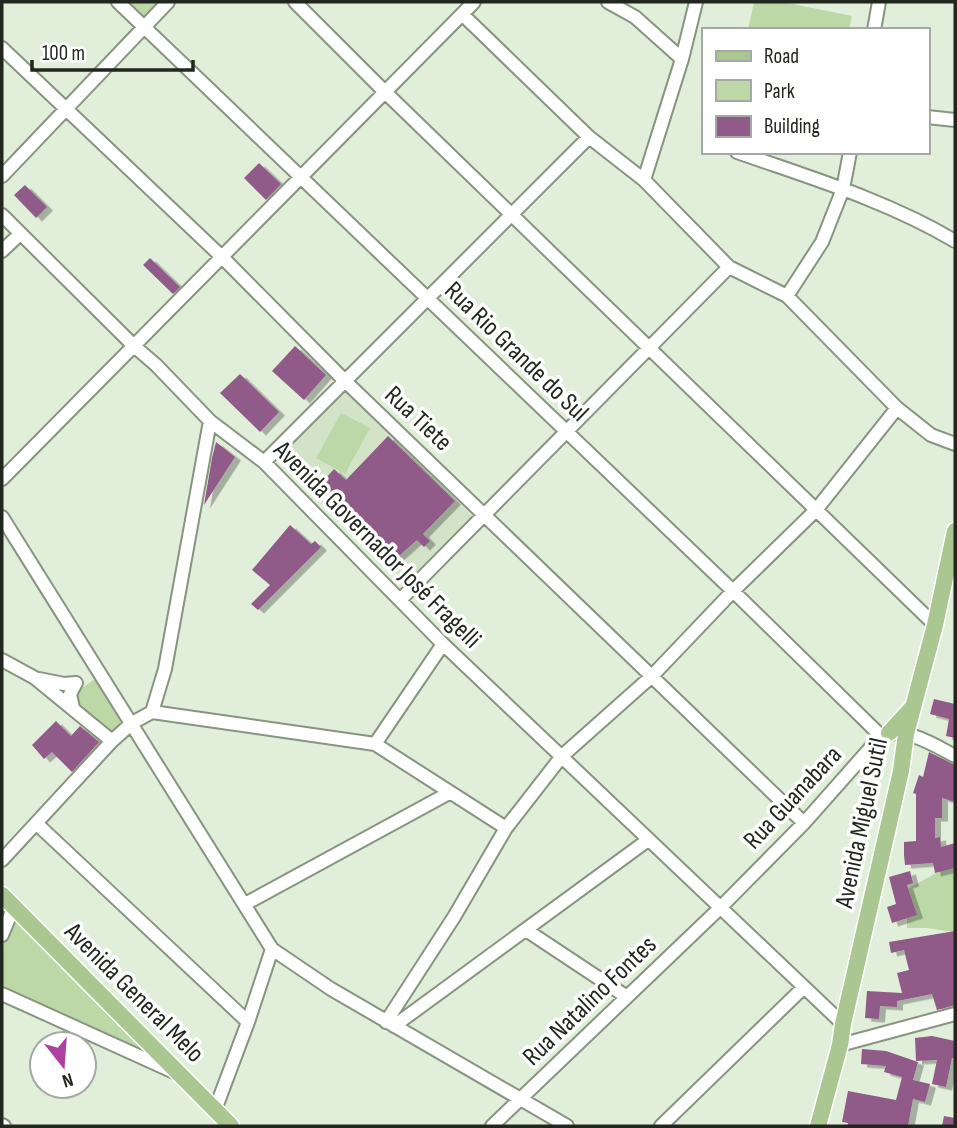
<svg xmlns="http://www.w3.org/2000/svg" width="957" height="1128" font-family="'Sofia Sans Condensed',sans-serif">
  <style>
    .built { fill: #d2e3c8 }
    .green { fill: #bbd8a6 }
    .building { fill: #905a89; filter: url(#shadow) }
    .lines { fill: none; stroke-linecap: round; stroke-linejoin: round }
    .minor-casing { stroke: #889480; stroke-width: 16 }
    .major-casing { stroke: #fff; stroke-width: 19 }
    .minor { stroke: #fff; stroke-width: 12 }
    .major { stroke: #aac792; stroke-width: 16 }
    .labels { text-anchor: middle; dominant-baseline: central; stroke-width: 7; stroke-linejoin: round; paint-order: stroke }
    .street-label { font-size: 26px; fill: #21261e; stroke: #fff }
  </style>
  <defs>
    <filter id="shadow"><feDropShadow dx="6" dy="3.5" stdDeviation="0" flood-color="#0004"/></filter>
  </defs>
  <rect width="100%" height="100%" fill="#e1eed9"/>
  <path class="built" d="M346,391L473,517L405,586L278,459Z"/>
  <path class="green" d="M124,2H160L148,15L139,17Z
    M754,2H783L852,16L849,30H748Z
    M341,413L370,428L345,474L316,458Z
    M98,677L124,721V727L115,734L109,733L50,685L78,691Z
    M951,865H955V932L927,928H907V889Z
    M16,917L154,1056L2,987V947Z"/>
  <path class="building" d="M259,163L281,184L266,200L244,178Z
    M25,185L47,207L36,218L14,195Z
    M150,258L180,287L173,294L143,265Z
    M295,346L326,375L304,400L272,371Z
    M240,374L279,412L260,432L220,393Z
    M388,436L455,501L423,534L430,541L424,547L417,540L391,563L380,553L386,548L368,530L329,493L325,497L316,489L334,469L346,480Z
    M216,442L235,457L204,505L212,458Z
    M290,525L311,544L315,541L321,547L258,610L251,604L270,585L252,570Z
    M934,699L955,704V738L946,736L949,719L930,714Z
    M56,721L71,736L80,726L99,742L72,772L52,752L44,759L32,745Z
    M929,752L955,765V802L942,798V818H935V838L940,837L941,847L955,843V868L935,873L933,863L905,865L904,855V842L916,841V794L913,793L919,775L923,777Z
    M910,871L913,883L907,885L917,915L892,923L887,907L896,904L889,877Z
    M955,931V1005L937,1010L932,994L897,1001V1007L880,1006L879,1019L865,1018L867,991L902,993L897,973L909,970L904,950L891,953L889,942Z
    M932,1036L955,1041L954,1058H952L946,1087L932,1084L937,1060L916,1061L915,1038Z
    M862,1049L886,1051L918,1062L913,1080L930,1084L925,1102L913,1099L908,1126H847L848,1123L842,1122L848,1091L896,1100L902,1077L884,1072L886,1066L861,1064Z
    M944,1116L955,1118V1126H942Z"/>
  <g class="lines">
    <g class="minor-casing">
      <path id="minor" d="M118,2L733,591L881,736
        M295,2L385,92L935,625
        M608,2L635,17L682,59
        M462,14L589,137L644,180L729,267L787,296L897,408L931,435L955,444
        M874,30L879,2
        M2,48L222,257L345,381L804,823
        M927,117L955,120
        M737,152C811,178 888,201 955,241
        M2,176L168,2
        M644,180L682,59L696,2
        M2,215L134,346L156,365L210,421L264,462L443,644L843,1024
        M2,251L20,234
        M787,296L822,242L843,189L850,152
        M264,462L589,137
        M2,479L474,2
        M2,517L272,949L331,989L567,1126
        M400,600L729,267
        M2,660L35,678L112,741
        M39,679L64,684L76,683L70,694L73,708
        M152,712L375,744L506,828
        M375,744L443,644
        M37,824L248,1022
        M2,860L112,741L132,723L152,712L165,669L210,421
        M245,904L449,793
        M526,930L627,997
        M2,935L14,906
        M2,994L174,1072
        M386,1022L454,917L506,828L562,756L652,676L733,591L816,510L897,408
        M394,1026L648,840
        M840,1045L955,1014
        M215,1110L248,1022L272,949
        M2,1125L4,1126
        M492,1126L720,908L804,823L881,736C905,726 934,745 955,756
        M661,1126L804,987"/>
    </g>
    <g class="major-casing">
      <path id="major" d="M889,733L912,708
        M2,895L231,1126
        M818,1126L840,1045L843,1024L901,771L906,734L935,625L955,531"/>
    </g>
    <use href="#minor" class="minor"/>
    <use href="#major" class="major"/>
  </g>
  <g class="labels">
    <g class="street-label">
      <text transform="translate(516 352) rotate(44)">Rua Rio Grande do Sul</text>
      <text transform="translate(418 419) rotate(43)">Rua Tiete</text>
      <text transform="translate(377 545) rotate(45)">Avenida Governador José Fragelli</text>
      <text transform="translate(793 798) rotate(-47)">Rua Guanabara</text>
      <text transform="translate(862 823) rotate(-78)">Avenida Miguel Sutil</text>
      <text transform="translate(134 993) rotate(45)">Avenida General Melo</text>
      <text transform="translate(590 1001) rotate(-44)">Rua Natalino Fontes</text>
    </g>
  </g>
  <rect width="957" height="1128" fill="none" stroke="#21261e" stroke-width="7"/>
  <rect x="702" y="28" width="228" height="126" fill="#ffffff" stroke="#a6a8a5" stroke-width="2"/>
  <rect x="716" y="51" width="35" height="10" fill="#aac792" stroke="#a6a8a5" stroke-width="2"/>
  <text x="764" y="63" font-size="21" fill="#21261e">Road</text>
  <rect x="716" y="80" width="35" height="21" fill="#bbd8a6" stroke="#a6a8a5" stroke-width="2"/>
  <text x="764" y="98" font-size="21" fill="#21261e">Park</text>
  <rect x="716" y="116" width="35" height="21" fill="#905a89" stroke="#a6a8a5" stroke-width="2"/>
  <text x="764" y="133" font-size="21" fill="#21261e">Building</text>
  <g transform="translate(63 1065) rotate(163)"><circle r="33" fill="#ffffff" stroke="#a6a8a5" stroke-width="2"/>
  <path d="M0-5L12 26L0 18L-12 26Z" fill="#ac41a1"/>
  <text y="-10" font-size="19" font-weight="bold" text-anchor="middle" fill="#21261e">N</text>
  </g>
  <path d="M32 60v10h161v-10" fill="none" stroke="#21261e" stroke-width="3.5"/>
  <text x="42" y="60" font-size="21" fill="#21261e" stroke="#ffffff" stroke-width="5" paint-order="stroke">100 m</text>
</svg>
